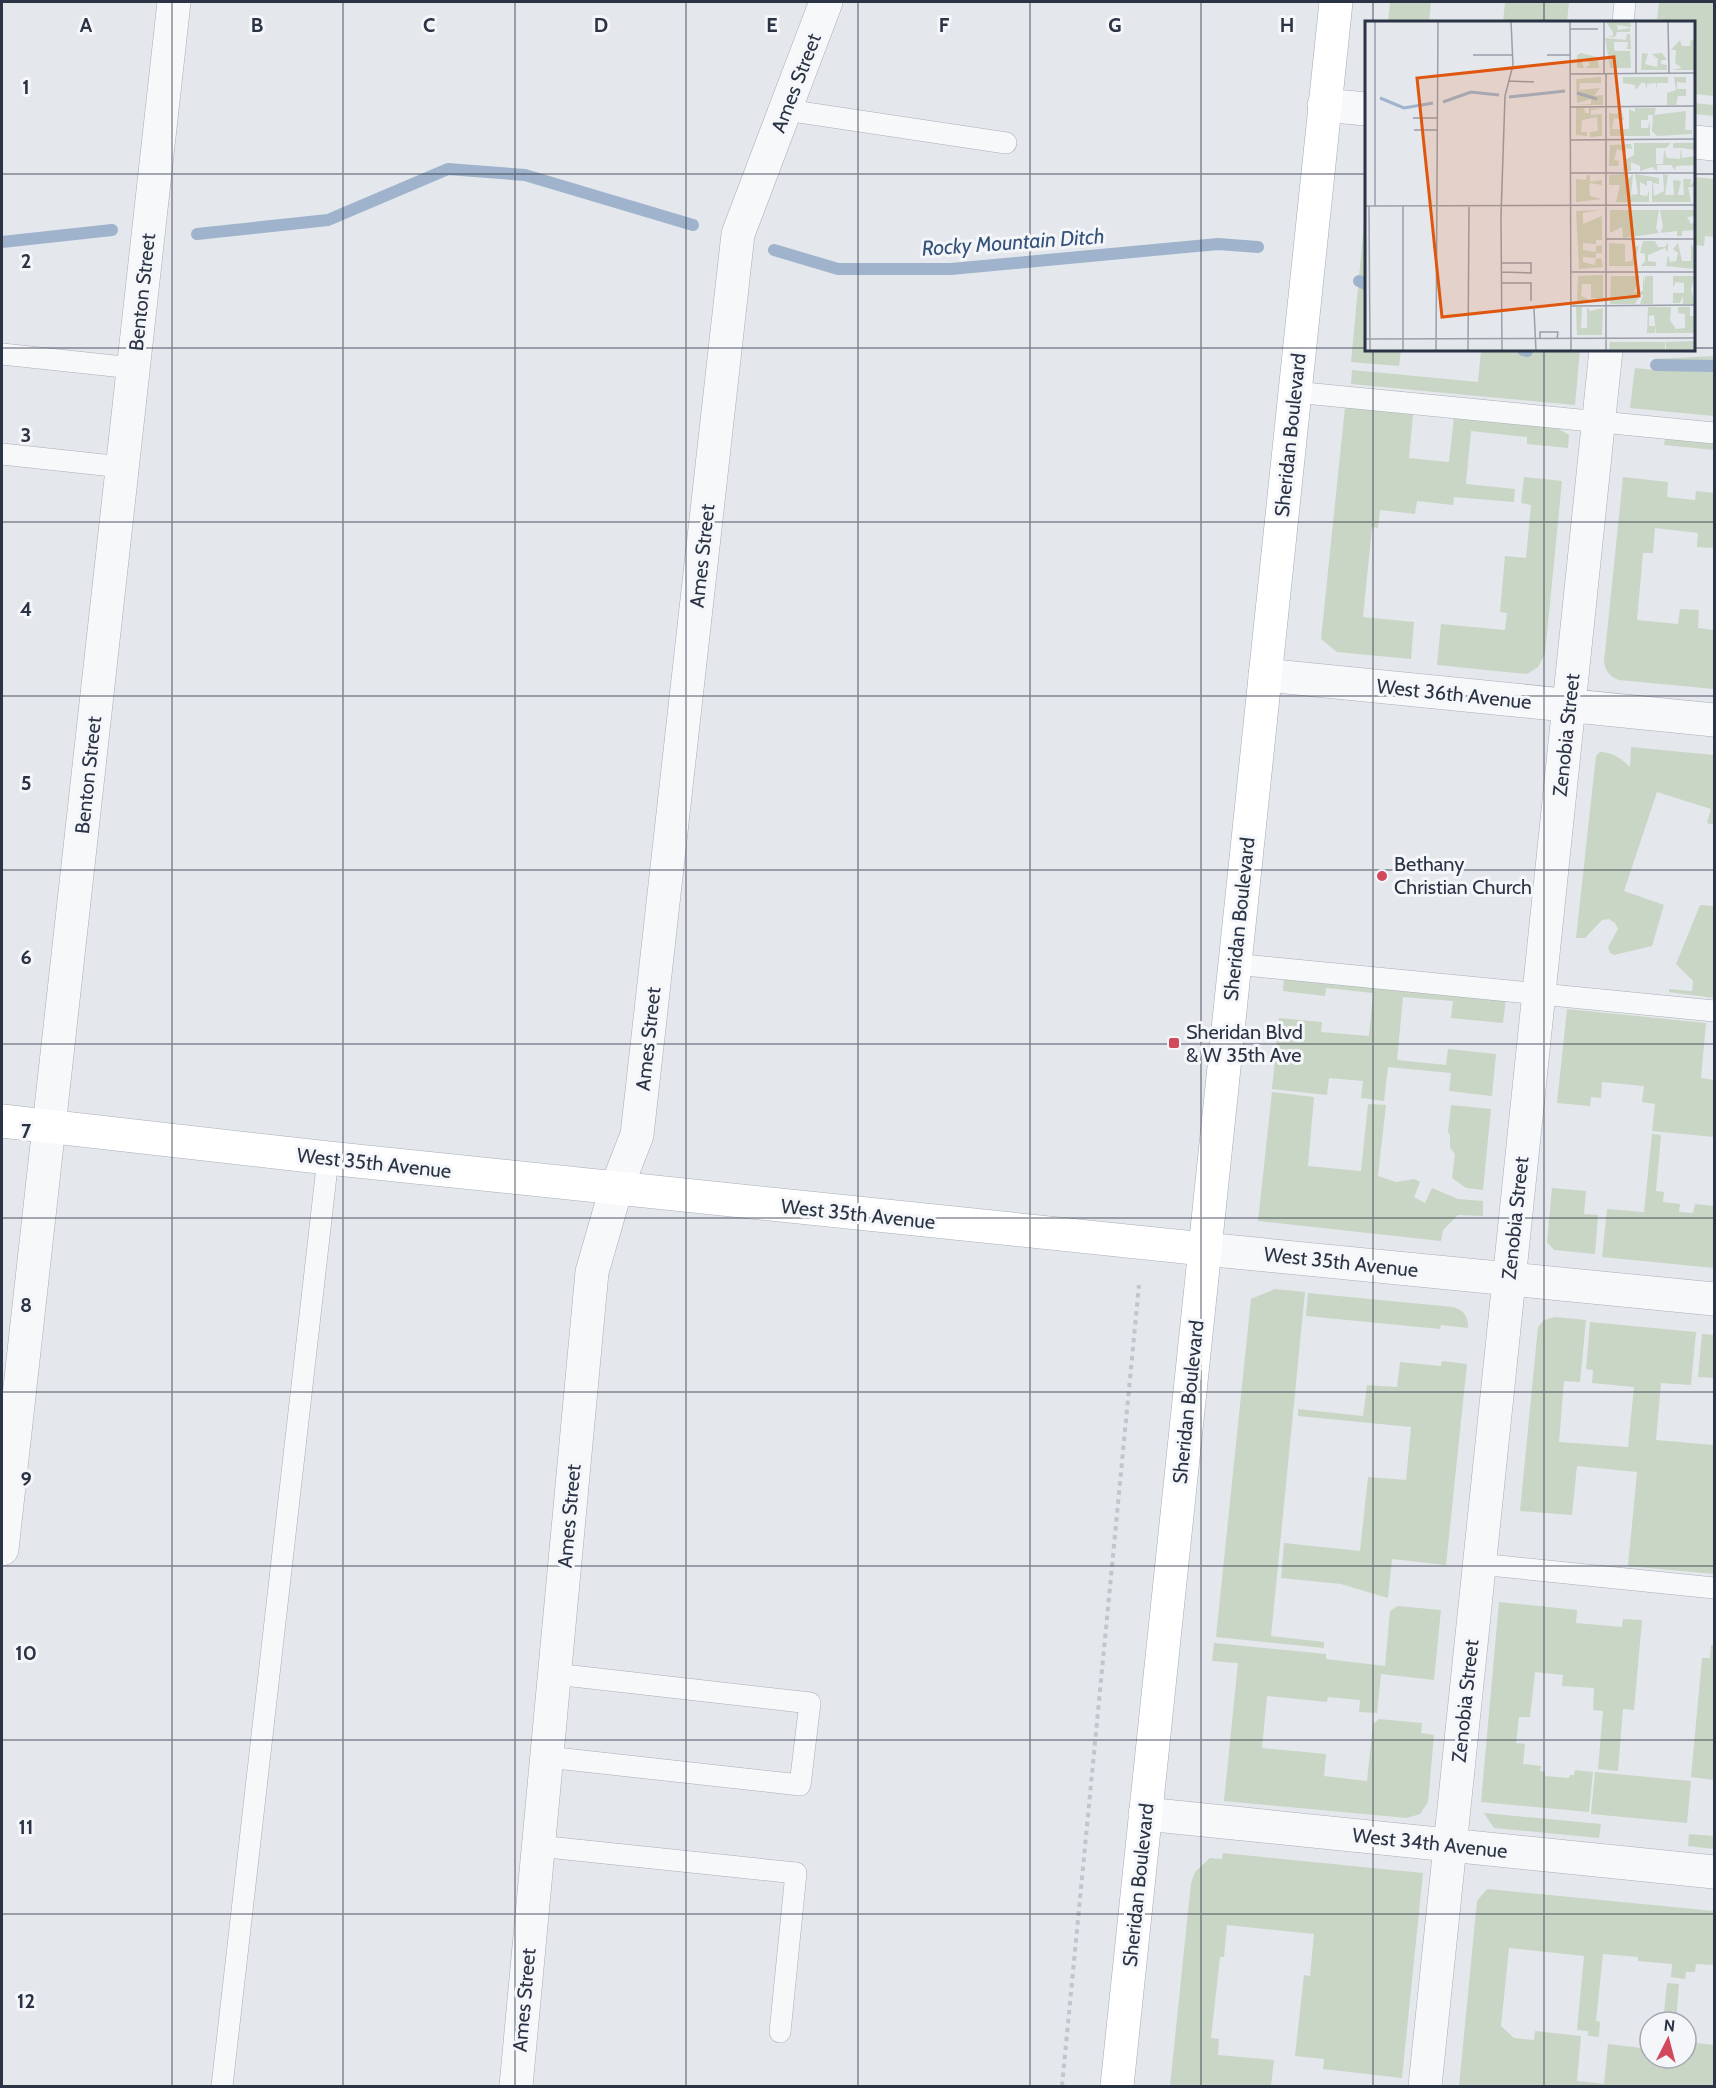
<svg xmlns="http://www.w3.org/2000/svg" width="1716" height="2088" font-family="Cabin,sans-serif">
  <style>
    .green { fill: #c9d6c5 }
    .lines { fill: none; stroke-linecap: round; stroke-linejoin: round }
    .stream { stroke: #9fb4cc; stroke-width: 12 }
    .lane-casing { stroke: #a9aeb7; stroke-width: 22 }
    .street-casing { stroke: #a9aeb7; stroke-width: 34 }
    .secondary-casing { stroke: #a9aeb7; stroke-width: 34 }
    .primary-casing { stroke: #a3abb8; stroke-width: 34 }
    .path { stroke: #c2c5cb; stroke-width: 4; stroke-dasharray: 4.5 4.5; stroke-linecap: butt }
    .lane { stroke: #f7f8fa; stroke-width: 21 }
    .street { stroke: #f7f8fa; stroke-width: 33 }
    .secondary { stroke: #fff; stroke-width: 33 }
    .primary { stroke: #fff; stroke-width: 33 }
    .grid { fill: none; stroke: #2b3445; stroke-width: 1.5; stroke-opacity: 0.55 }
    .poi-dot { fill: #d1495b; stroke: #f4f6f9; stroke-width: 2 }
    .labels { text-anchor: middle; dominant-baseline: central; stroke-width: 6; stroke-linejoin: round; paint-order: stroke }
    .street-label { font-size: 20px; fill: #2b3445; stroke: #f4f6f9 }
    .poi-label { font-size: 20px; fill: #2b3445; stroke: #f4f6f9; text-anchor: start }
    .water-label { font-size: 21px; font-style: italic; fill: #34527a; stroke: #f4f6f9 }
    .inset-river { fill: none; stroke: #9fb4cc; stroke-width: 3 }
    .inset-road { fill: none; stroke: #9a9fa9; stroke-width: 1.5 }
    .view { fill: #df570f; fill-opacity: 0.15; stroke: #df570f; stroke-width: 3 }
    .inset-edge { fill: none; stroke: #2b3445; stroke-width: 3 }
    .grid-label { font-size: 20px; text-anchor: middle; font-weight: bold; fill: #2b3445; stroke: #f4f6f9; stroke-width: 6; stroke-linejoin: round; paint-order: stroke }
  </style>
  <rect width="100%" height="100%" fill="#e4e7ec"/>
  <path class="green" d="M1390,2H1431L1429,22H1388Z
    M1505,2H1569L1567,22H1503Z
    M1659,2H1714V96L1694,94V22H1675V21L1657,19Z
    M1694,103L1714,105V116L1694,114Z
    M1694,177L1714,179V237L1705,236L1704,246L1694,245Z
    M1366,203V350H1401L1399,366L1351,362Z
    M1481,350H1580L1575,405L1351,384L1352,370L1478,382Z
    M1714,356V416L1630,408L1635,368L1653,370L1654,359Z
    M1345,407L1413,414L1409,458L1449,462L1454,417L1559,429L1569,435L1568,448L1527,444V437L1471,431L1466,484L1515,489L1514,502L1454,497L1453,505L1417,501L1415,514L1380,510L1378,528L1372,527L1363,617L1414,622L1411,659L1337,652L1321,639Z
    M1665,439L1714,444V450L1664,445Z
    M1524,477L1562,481L1545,654L1538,667L1527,674L1437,665L1441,624L1505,630L1507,613L1500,612L1505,556L1526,558L1531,505L1521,503Z
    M1623,477L1668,482L1667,497L1695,500L1696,491L1714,493V548L1697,547L1698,533L1655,528L1653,553H1643L1637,620L1678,624L1680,609L1699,610L1698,628L1714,630V689L1619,680C1609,676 1606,672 1604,662Z
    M1631,747L1714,755V825L1707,823L1711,809L1657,792L1624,891L1664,905L1652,946L1614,955L1610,953L1608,947L1618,929L1615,923L1609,919L1602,920L1585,938H1576L1596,756L1600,752C1612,752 1622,759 1630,767Z
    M1700,905L1714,906V998L1669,992V989L1692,991L1693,981L1676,964Z
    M1284,975L1506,998L1503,1023L1451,1018L1453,1001L1403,997L1397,1060L1446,1065L1448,1049L1496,1054L1492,1096L1449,1091L1451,1073L1388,1067L1384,1101L1361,1098L1363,1081L1329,1078L1327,1095L1272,1089L1279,1018L1322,1022L1321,1032L1369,1036L1373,993L1326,988L1325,996L1283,991Z
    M1567,1009L1706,1023L1701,1078L1714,1080V1137L1652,1131L1655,1104L1642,1102L1644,1086L1602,1082L1601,1098L1591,1097L1590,1106L1557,1103Z
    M1272,1092L1314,1097L1308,1166L1361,1171L1368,1104L1386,1105L1378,1176L1396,1182L1414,1179L1420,1182L1414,1197L1425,1203L1432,1188L1458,1199L1483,1201V1216L1458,1215L1443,1230L1441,1241L1258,1221Z
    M1451,1105L1491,1109L1483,1190L1466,1188L1452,1178L1455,1154L1450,1148V1135L1448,1132Z
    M1652,1134L1661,1135L1656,1191L1664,1192L1663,1202L1680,1204L1679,1212L1693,1213L1695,1204L1714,1206V1268L1602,1257L1607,1209L1644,1212Z
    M1552,1188L1586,1191L1584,1214L1598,1215L1595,1254L1554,1250L1547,1242Z
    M1275,1289L1305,1292L1271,1636L1324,1642V1648L1216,1637L1251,1299Z
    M1308,1293L1453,1307C1465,1311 1468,1316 1468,1328L1441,1325L1440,1329L1306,1316Z
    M1555,1317L1586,1320L1580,1382L1564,1381L1559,1442L1628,1447L1634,1387L1592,1383L1593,1370L1586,1369L1590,1322L1696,1332L1691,1385L1661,1383L1656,1440L1714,1445V1574L1628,1566L1637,1472L1577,1466L1572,1515L1520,1511L1538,1327L1544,1320Z
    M1702,1334L1714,1335V1378L1698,1377Z
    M1442,1361L1467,1364L1446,1565L1392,1559L1388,1598L1341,1584L1281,1578L1284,1543L1360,1551L1368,1477L1406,1480L1411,1427L1298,1416V1409L1363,1416L1367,1385L1397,1387L1400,1362L1441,1366Z
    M1499,1602L1577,1610L1576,1623L1622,1627L1623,1619L1642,1620L1634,1710L1623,1709L1618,1771L1598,1769L1603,1711L1593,1710L1594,1688L1562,1686L1563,1675L1535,1672L1530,1717H1519L1516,1743L1525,1744L1523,1764L1541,1766L1540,1771L1545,1772V1776L1569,1778L1570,1775H1574L1575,1770L1593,1772L1589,1812L1481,1802Z
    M1398,1606L1441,1610L1434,1680L1381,1674L1377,1713L1359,1712L1360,1700L1328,1697L1327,1702L1267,1696L1262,1748L1326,1754L1324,1776L1367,1781L1373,1724L1379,1719L1422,1723L1421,1733L1434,1735L1428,1802L1420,1814L1407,1818L1224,1801L1238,1663L1212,1661L1214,1643L1326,1654V1659L1385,1666L1390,1611Z
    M1711,1645H1714V1780L1691,1777L1702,1658H1710Z
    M1595,1772L1691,1781L1687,1823L1591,1814Z
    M1484,1813L1601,1824L1599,1838L1494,1828Z
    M1689,1834L1714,1836V1849L1688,1846Z
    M1223,1853L1423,1873L1402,2078L1323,2069L1324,2059L1295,2056L1304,1975L1310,1976L1314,1934L1227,1925L1224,1957H1220L1211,2038L1219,2039L1218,2055L1274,2060L1271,2086H1170L1191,1883L1195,1872L1210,1858L1222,1859Z
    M1487,1889L1714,1911V1965L1696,1964L1695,1972H1686L1685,1979L1671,1977L1672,1964L1638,1961V1957L1603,1954L1596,2021L1600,2022L1599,2037L1588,2036V2031L1577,2030L1584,1956L1509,1948L1501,2026L1514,2038L1534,2040L1535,2031L1581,2036L1577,2081L1604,2084L1608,2044L1650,2049V2058H1686V2042L1714,2045V2086H1459L1477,1901Z
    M1667,1983L1679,1984L1676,2022H1663Z"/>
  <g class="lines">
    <path class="stream" d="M197,234L328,220L448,169L525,175L693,225
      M2,242L112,230
      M774,250L838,269H951L1218,244L1258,247
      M1359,281L1366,284
      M1523,350L1527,351
      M1656,365L1714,366"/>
    <g class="lane-casing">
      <path id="lane" d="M1623,22L1625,2
        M786,110L1006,143
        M2,354L133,368
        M1294,392L1714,433
        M2,454L122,467
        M1234,964L1714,1011
        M1479,1564L1714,1588
        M547,1757L800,1785L810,1703L555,1674
        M538,1846L796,1873L780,2032
        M222,2086L328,1158"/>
    </g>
    <g class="street-casing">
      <path id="street" d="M1324,105L1366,109
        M1694,142L1714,144
        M1265,675L1714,720
        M1204,1249L1714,1299
        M2,1549L174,2
        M1145,1814L1714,1872
        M516,2086L592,1272L616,1189L637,1135L738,234L826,2
        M1425,2086L1606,350"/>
    </g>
    <g class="secondary-casing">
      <path id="secondary" d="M2,1121L328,1158L1204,1249"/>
    </g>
    <g class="primary-casing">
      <path id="primary" d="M1117,2086L1336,2"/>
    </g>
    <path class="path" d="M1062,2086L1139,1285"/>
    <use href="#lane" class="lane"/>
    <use href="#street" class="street"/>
    <use href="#secondary" class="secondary"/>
    <use href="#primary" class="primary"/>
  </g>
  <path class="grid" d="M172,2V2086M343,2V2086M515,2V2086M686,2V2086M858,2V2086M1030,2V2086M1201,2V2086M1373,2V22M1544,2V22M2,174H1366M1694,174H1714M2,348H1366M1694,348H1714M1373,350V2086M1544,350V2086M2,522H1714M2,696H1714M2,870H1714M2,1044H1714M2,1218H1714M2,1392H1714M2,1566H1714M2,1740H1714M2,1914H1714"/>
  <g class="poi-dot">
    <circle cx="1382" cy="876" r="6"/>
    <rect x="1168" y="1037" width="12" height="12" rx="3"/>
  </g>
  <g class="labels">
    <g class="street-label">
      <text transform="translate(796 83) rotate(-69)">Ames Street</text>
      <text transform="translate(142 292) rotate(-84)">Benton Street</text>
      <text transform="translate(1290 435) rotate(-84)">Sheridan Boulevard</text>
      <text transform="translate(702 556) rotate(-84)">Ames Street</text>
      <text transform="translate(1454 694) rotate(6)">West 36th Avenue</text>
      <text transform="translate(1566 735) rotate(-84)">Zenobia Street</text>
      <text transform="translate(88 775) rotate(-84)">Benton Street</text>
      <text transform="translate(1239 919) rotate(-84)">Sheridan Boulevard</text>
      <text transform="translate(648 1039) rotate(-84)">Ames Street</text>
      <text transform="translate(374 1163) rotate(6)">West 35th Avenue</text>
      <text transform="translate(858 1214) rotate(6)">West 35th Avenue</text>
      <text transform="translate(1515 1218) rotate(-84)">Zenobia Street</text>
      <text transform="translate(1341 1262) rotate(6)">West 35th Avenue</text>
      <text transform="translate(1188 1402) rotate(-84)">Sheridan Boulevard</text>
      <text transform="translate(569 1516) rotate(-85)">Ames Street</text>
      <text transform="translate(1465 1701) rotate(-84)">Zenobia Street</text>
      <text transform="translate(1430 1843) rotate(6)">West 34th Avenue</text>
      <text transform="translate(1138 1885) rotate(-84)">Sheridan Boulevard</text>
      <text transform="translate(524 2000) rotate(-85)">Ames Street</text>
    </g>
    <g class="poi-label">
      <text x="1394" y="864">Bethany<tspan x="1394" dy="23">Christian Church</tspan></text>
      <text x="1186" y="1032">Sheridan Blvd<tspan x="1186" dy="23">&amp; W 35th Ave</tspan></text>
    </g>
    <g class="water-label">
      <text transform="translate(1013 242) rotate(-4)">Rocky Mountain Ditch</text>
    </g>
  </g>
  <g transform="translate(1365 21)">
    <rect width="330" height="330" fill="#e4e7ec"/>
    <path d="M240,0H265L266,6L252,4L253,9L265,7V11H252L250,16H241L248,15V11ZM262,13H265L266,28H262L263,21H249V27L250,30H265L266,47H245L240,17L261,19ZM315,19L317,25H325L326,19H330V49H306L317,47L310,42L311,29H306ZM216,32L232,36L234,47H220L225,44L222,37L216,38L219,47H212V34ZM277,32L283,33L280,43L292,46L293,38L287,33L297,32L302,39H296V43L302,44V49H276ZM236,56V62H215L214,69L235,67L229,75L238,74V84H212L226,83V78L212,82L211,58ZM258,56H303V62H292L291,69V62L282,63V69L280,62H276L271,69L270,64L258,62ZM309,56H321V62L312,61V68H321V75H313L311,84H302V72L311,69ZM211,87H219L220,92H224V87L237,88L226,89V94L237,93V115L225,116V111L233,110L232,96L217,99L216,111H222V115L211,114ZM256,87L259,99L249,97L247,108H264V88L270,91V87H291L289,94L321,90L320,109H327V113L292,115L287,110L288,94H283V99H276V107H283L285,100V115H245L244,92L252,93ZM269,122H306L301,127H291V143H298L299,128L302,137L315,138L316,127H308V122H330V129L316,127L317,137L330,135V144L311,145L310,149L306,144H292V150L287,146L275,150V145L266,141V150H258V140L269,134ZM266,123L267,128L261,127V131L252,128L249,139L254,140L253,145H244L245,124ZM237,153L225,154V161L237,159V164L225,162L224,166L225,175L237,178L211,181V158L221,159L222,154ZM260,153L261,160L268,153L266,174L273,173L270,153L294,157V163L288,162L289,175L299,170L298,153L303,154L300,174H309L308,159L316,160L313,174H319L318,158H326L325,165L330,158V166H323L326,181H287V160H282V165L275,161V174L282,175L284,169V181H251L255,164H244V154ZM236,189L218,192V203L237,195V219H231V223L218,222V229L231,231V225L237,224V232H231V237L218,236V241L230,244L231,238L236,237L238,246L214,248L211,190ZM294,189L291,207L294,212L258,217L257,206L245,212V189ZM295,189H330V195L322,196L326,203L330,201V209L317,210V215H312V210L295,212L298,206ZM278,220H290L293,226H300L303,221V231L300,227L283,234V240L291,241V245H276L280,240V233L275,232ZM244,222L260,223V241L267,240L268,226L274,225L268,245H244ZM313,222L317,240H326V224L330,226V248L301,245L303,234L305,241L311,240L313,232L308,228ZM238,254V278L226,277V263H217L216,275L223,278V282L212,283L213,255ZM275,255L269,271L278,270V255L280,262V255H288V283H275L278,274H275L270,283H245L246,255ZM308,255H330L326,268L330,283H318V275L315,282H308V272H319V262L311,261L308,266ZM211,286H217L216,307H222V286L225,290L238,287L237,314H212ZM283,286H306L305,299L311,308L320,307V293L313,292V286H325V295H330V289V312H291L289,294L284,295V305H290V312H282ZM330,320V330L301,329V321ZM245,321H300V330H244Z" fill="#c9d6c5"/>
    <path class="inset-river" d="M212,72L232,78M144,76L200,70M15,77L39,87L68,82M78,81L106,71L134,74"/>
    <path class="inset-road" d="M10,0V185M205,0L206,330M239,0V53M271,0V52M303,0L304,52M205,8H233M108,34H148M182,34H206M205,53L330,52M241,53V330M144,60L169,61M205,86L330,85M48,97H72M49,109H72M205,119L330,118M205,152H330M0,185L330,184M4,185L5,330M241,218H330M136,242H166V252L136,251M205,251H330M136,262H166V280M206,285L330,284M169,288L171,330M0,318L330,317M175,318V311H193L192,318M38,330V185M71,330L73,0M103,330L104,186M137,330L136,195L140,75L148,44L146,0"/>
    <path class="view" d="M249,36L274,275L77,296L52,57Z"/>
    <rect width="330" height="330" class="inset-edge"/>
  </g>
  <g class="grid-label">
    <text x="86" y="32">A</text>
    <text x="257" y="32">B</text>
    <text x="429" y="32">C</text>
    <text x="601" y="32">D</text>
    <text x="772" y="32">E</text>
    <text x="944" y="32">F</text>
    <text x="1115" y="32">G</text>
    <text x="1287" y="32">H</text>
    <text x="26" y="94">1</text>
    <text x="26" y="268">2</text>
    <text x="26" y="442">3</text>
    <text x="26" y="616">4</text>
    <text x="26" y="790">5</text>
    <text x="26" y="964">6</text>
    <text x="26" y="1138">7</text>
    <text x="26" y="1312">8</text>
    <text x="26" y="1486">9</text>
    <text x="26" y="1660">10</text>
    <text x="26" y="1834">11</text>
    <text x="26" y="2008">12</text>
  </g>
  <rect width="1716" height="2088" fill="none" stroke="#2b3445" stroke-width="6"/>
  <g transform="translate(1668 2040) rotate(6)"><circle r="28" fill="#f4f6f9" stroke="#a4a8b1" stroke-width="1.5"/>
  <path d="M0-4.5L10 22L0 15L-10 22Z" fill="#d1495b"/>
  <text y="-9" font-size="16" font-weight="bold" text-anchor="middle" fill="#2b3445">N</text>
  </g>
</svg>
